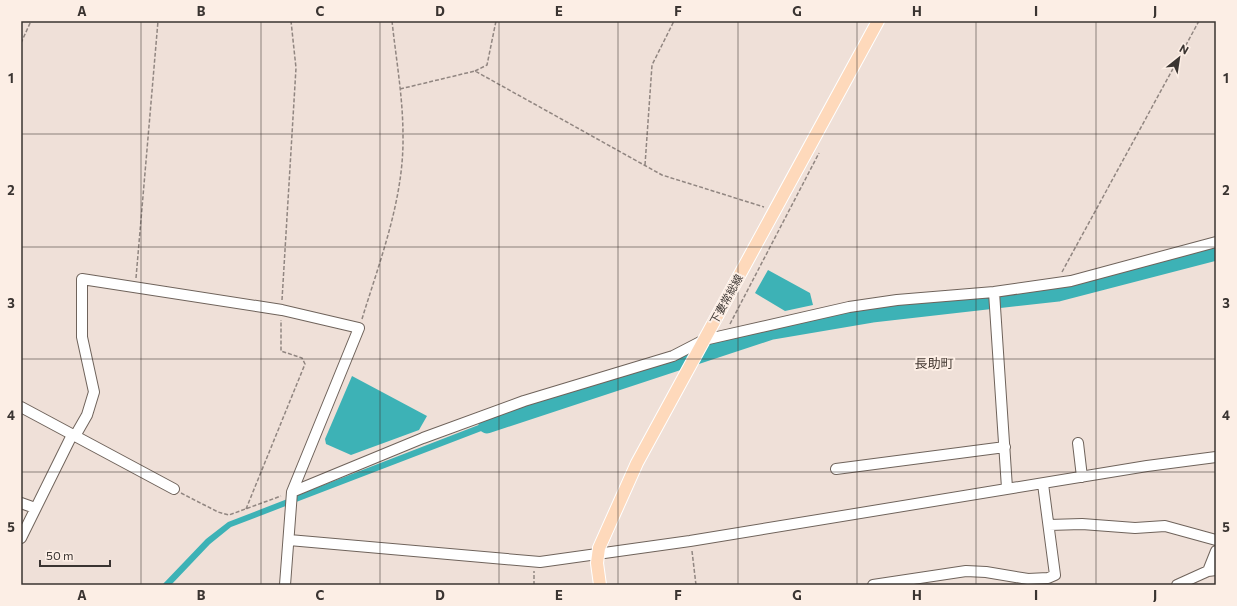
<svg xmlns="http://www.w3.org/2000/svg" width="1237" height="606" font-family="Commissioner,'Noto Sans JP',sans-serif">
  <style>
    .water { fill: #3db2b6 }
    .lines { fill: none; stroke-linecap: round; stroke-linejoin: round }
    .river { stroke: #3db2b6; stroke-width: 17 }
    .minor-casing { stroke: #6f635b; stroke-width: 12 }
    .major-casing { stroke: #fff; stroke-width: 14 }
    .path { stroke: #918681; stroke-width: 1.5; stroke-dasharray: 4 2; stroke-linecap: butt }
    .minor { stroke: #fff; stroke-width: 10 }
    .major { stroke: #fed9bb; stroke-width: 12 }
    .grid { fill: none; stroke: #3a3431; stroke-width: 1; stroke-opacity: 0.55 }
    .labels { text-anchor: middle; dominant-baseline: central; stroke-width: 4; stroke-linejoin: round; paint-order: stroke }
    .street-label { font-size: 11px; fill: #3a3431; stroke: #fceee5 }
    .quarter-label { font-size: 13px; fill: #443932; stroke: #fceee5 }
    .neatline { fill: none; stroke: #3a3431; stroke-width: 1.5 }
    .grid-label { font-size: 13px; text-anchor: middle; font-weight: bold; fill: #3a3431 }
  </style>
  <rect width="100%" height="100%" fill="#efe0d8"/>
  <path class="water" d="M768,270L810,293L813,305L785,311L755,293Z
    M352,376L427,416L419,430L351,455L326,444L325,439Z
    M507,414L510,420L231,527L210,544L171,585H162L206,539L228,522Z"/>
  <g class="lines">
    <path class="river" d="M487,425L772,331L872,314L1058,293L1216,252"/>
    <g class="minor-casing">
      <path id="minor" d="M994,292L1007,488
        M21,407L174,489
        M75,436L87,415L94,392L82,337V279L282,310L359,328L292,492L285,585
        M1078,443L1082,477
        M836,469L1005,447
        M292,492L423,438L524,401L673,356L704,340L849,307L897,300L994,292L1071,281L1216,242
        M21,503L35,508
        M1049,525L1082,524L1135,528L1165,526L1216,540
        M21,538L72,435
        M289,540L540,562L690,541L1147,466L1216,457
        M1208,571L1216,551
        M873,585L966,571L986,572L1028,579L1048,578L1055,575L1043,484
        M1177,585L1208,571L1216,570"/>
    </g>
    <g class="major-casing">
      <path id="major" d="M600,585L597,563L599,548L637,463L878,21"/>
    </g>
    <path class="path" d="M21,43L31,21
      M475,71L487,65L496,21
      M400,89L475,71L662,175L764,207
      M645,165L652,65L674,21
      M1062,272L1199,21
      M136,278L158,21
      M282,300L296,68L291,21
      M362,319C380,260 404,199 403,136C403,97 396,59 392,21
      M730,324L819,153
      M181,493L218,512L229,515L281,496
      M246,509L305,364L302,358L281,351V320
      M692,551L696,585
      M534,585V571"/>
    <use href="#minor" class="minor"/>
    <use href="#major" class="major"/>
  </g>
  <path class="grid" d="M141,21V585M261,21V585M380,21V585M499,21V585M618,21V585M738,21V585M857,21V585M976,21V585M1096,21V585M21,134H1216M21,247H1216M21,359H1216M21,472H1216"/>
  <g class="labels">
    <g class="street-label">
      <text transform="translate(726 299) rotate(-61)">下妻常総線</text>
    </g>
    <g class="quarter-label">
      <text x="934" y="363">長助町</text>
    </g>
  </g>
  <rect width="1237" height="606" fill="none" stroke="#fceee5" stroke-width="44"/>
  <g transform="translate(1179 58) rotate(30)" stroke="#fceee5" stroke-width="3" paint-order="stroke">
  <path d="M0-3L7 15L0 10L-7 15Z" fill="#3a3431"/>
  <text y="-6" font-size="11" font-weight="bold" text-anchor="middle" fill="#3a3431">N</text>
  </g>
  <path d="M40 560v6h70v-6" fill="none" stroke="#3a3431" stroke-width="2"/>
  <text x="46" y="560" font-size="12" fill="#3a3431" stroke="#fceee5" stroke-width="3" paint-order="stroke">50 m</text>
  <rect x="22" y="22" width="1193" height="562" class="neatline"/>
  <g class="grid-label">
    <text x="82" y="16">A</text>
    <text x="201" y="16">B</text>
    <text x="320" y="16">C</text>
    <text x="440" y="16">D</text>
    <text x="559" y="16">E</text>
    <text x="678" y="16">F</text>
    <text x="797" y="16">G</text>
    <text x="917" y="16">H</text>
    <text x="1036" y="16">I</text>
    <text x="1155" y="16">J</text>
    <text x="11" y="83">1</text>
    <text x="1226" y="83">1</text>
    <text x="11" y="195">2</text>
    <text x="1226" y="195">2</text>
    <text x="11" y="308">3</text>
    <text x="1226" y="308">3</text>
    <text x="11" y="420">4</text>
    <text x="1226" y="420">4</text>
    <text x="11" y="532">5</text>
    <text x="1226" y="532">5</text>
    <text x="82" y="600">A</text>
    <text x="201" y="600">B</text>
    <text x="320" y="600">C</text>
    <text x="440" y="600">D</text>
    <text x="559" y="600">E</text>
    <text x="678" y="600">F</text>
    <text x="797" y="600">G</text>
    <text x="917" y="600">H</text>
    <text x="1036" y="600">I</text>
    <text x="1155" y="600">J</text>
  </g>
</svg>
